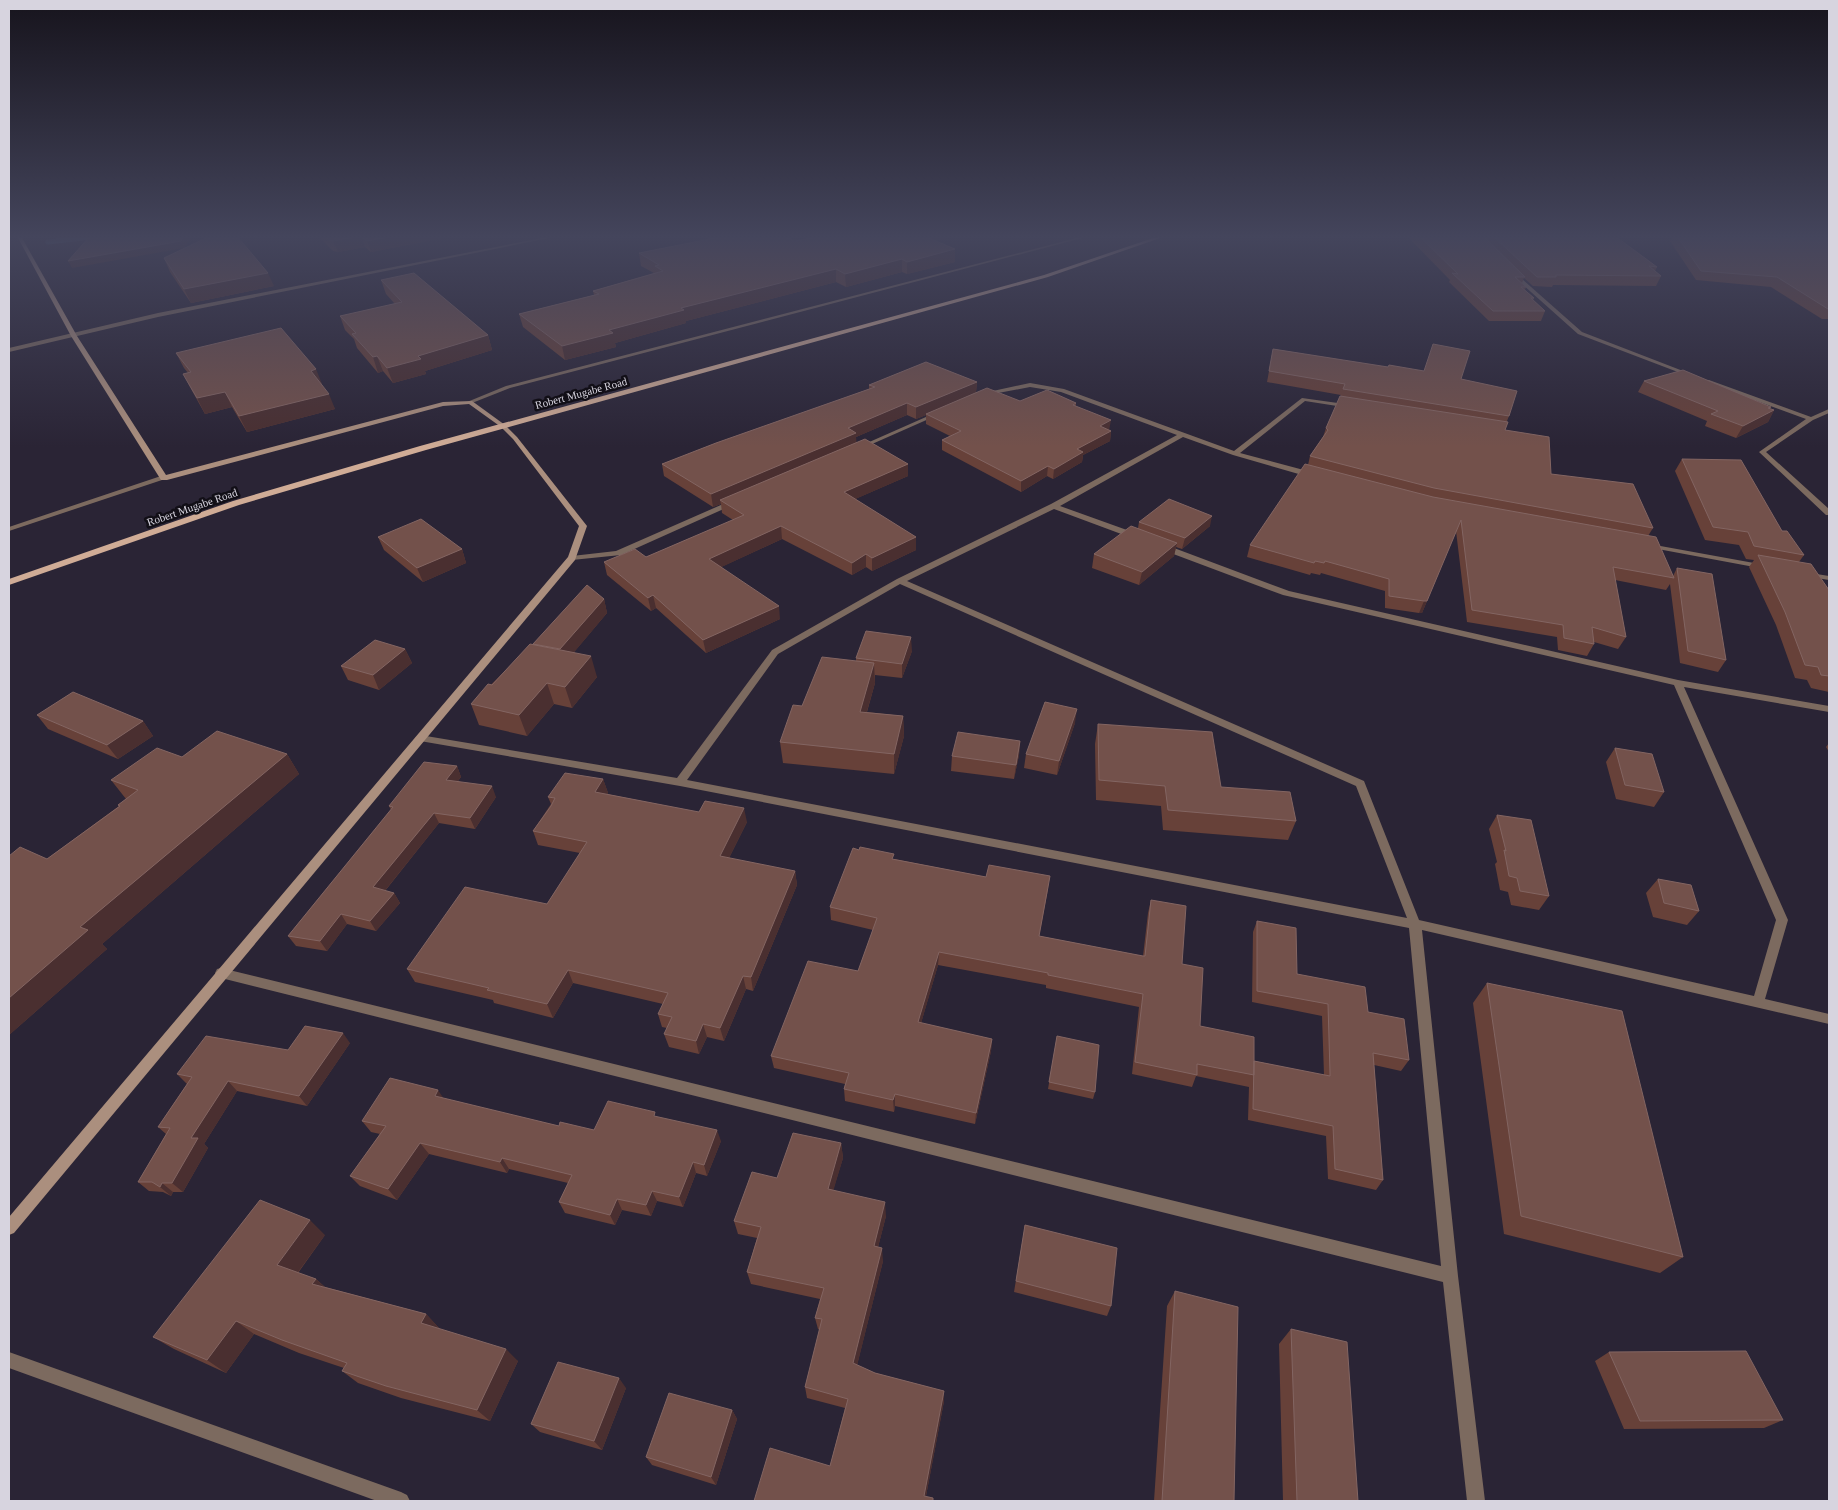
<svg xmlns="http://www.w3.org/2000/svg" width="1838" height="1510" font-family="Georgia,serif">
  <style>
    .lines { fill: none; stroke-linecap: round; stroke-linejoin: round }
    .stream { stroke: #4d728f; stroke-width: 5 }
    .street { fill: #7c6a5f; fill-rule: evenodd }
    .secondary { fill: #ab8f7e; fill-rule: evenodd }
    .primary { fill: #d0ac96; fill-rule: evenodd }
    .wall { fill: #674139 }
    .shaded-wall { fill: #4a2f30 }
    .building { fill: #73514b; stroke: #836562 }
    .labels { text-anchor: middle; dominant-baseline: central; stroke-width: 5; stroke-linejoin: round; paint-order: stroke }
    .far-street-label { font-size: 11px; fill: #d7d4df; stroke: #120f17 }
  </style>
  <rect width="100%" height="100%" fill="#2a2435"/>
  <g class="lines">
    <path class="stream" d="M48,242L100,236"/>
    <path class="street" d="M552,236H559L158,317L9,352V348L158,313Z
      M1084,236H1090L510,388L472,403L467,402L506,386Z
      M1513,271L1582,332L1696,376L1691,377L1578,334L1511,274Z
      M1705,380H1709L1811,417L1829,409V413L1813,420L1766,452L1829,509V515H1826L1759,452L1806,419L1705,382Z
      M1030,383L1064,389L1234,451L1302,398L1352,405V407L1350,408L1305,401L1240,453L1315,473V477H1309L1233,455L1183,437L1060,506L1138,534V538H1132L1054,509L907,581L1364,781L1419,920L1754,996L1776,920L1674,685L1283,595L1160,549V545H1166L1289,591L1678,680L1829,706V712L1684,687L1788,920L1765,999L1829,1014V1024L1422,930L1458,1276L1485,1501H1467L1443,1282L221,978L217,977L215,973L217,969L221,968L1441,1266L1409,928L680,786L420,741L415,738L420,735L677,778L772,650L897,579L1051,504L1177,435L1061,392L1030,387L982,396L979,394ZM900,584L1356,786L1407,918L687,780L778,654Z
      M935,413L940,414L863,448L858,447Z
      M161,476L168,478L9,531V527Z
      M730,501H733L737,503L621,555L572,560L568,558L572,556L616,551Z
      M1644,543L1765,565L1769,567L1765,569L1647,547H1644Z
      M1804,572L1829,576V580L1804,576Z
      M9,1352L401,1492L407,1495L410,1501H377L9,1368Z"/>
    <path class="secondary" d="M17,236H21L77,336L166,475L443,402L472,401L505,425L517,437L587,526L575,560L14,1233L9,1235V1217L568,557L579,526L513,439L501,427L469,404L443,406L167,480H161L71,336Z"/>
    <path class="primary" d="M1159,236H1166L1048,277L426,450L239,505L9,585V579L233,501L420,446L1044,275Z"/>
  </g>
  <path class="wall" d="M318,236H453L371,252L365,247L338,252L333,251Z
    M822,236H956L935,240L955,262L907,274L902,272L846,287L836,282L686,321V323L615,343L616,347L565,360L523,327L519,314L594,295L593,291L654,273L641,266L639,253L795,241Z
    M1407,236H1615L1657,267L1655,271L1661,276L1656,286L1553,285L1552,287L1533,286L1524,278L1522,283L1526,287L1525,290L1534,298L1533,300L1545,311L1541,321H1489L1449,282L1450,280Z
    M1673,236H1729L1771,238L1768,237L1769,236H1829V319H1822L1771,287L1696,280L1670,241Z
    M164,258L274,286L191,303L170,272Z
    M381,280L488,335L492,350L425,371L426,374L393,383L383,371L378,373L357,348L354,339L345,330L340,316L395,304L386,294Z
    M1273,349L1461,379L1509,416L1507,421L1505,430L1551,474L1653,528L1648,536L1673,576L1677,568L1726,660L1718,672L1680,663L1670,584L1666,590L1615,580L1626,637L1618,649L1594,642V644L1587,656L1558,650L1557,637L1467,622L1456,531L1422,613H1419L1385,608V591L1321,573L1320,575L1311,573L1310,575L1247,557L1250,545L1308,465L1310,456L1323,437L1326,428L1341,395L1267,382Z
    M176,353L322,384V385L335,409L247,432L232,407L205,414L191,389L183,374L188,373L184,368Z
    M1644,381L1771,407L1770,409L1774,410L1768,422L1736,438L1705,426L1707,421L1638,392Z
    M977,382L976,392L1020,401L1076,403V406L1111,431L1110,441L1083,455L1082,462L1053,479L1047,476L1021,492L942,450V440L950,436L926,424V415L916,419L907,415L856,437V442L908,464V476L855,499L916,550L872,571L866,567L852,575L782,539L721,567L780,619L706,653L656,608L651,611L607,575L604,562L646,557L733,520L722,513L721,504L713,507L664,476L662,464L869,389V385Z
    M1682,459L1782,531L1804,555L1799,562L1829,590V692L1811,688L1807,680L1795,678L1776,625L1749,567L1754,560L1746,559L1739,545L1705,540L1675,471Z
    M1139,522L1210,526L1182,549L1176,547L1174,556L1139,585L1092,568L1094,554L1138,528Z
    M378,537L462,549L466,563L423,582L384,550Z
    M604,599L607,613L574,652L597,677L572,708L554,704L527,736L479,725L471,704L533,644Z
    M405,649L412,663L379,690L348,680L341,666Z
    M912,651L902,678L875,675V683L867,712L903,716L904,736L894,774L783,763L780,742L802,706L856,661V658Z
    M37,715L143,721L153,736L118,759L48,729Z
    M1075,723L1057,775L1024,768L1026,754Z
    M1098,724L1221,787L1296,821L1288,840L1163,830L1161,806L1096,800L1095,744Z
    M1020,741L1019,755L1014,779L951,771L952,756Z
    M1829,743V752L1826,747Z
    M1615,748L1664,792L1654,807L1616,799L1606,762Z
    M287,754L299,774L102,944L107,949L9,1035L47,859L119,806L118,805L126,799L111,780L182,757Z
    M457,766L461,777L458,781L496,797L475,829L439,823L385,891L394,893L400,903L376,931L347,924L327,951L296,946L288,936L391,810L389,806Z
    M603,779L608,793L607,794L747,822L729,858L795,871L797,885L753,991L746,989L724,1041L707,1037L699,1054L669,1047L664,1034L667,1028L662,1027L658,1014L663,1004L573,983L553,1018L494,1003L493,1000L415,982L407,969L547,904L580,853L538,845L533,831L551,804L548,797Z
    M1497,815L1549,896L1539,910L1511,905L1508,892L1500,890L1495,864L1497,862L1489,829Z
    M894,859L1048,889L1039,936L1143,956L1148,913L1151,900L1182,964L1200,1026L1254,1061L1324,1075L1322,1016L1252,1002L1253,932L1257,921L1297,974L1368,1012L1409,1060L1401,1071L1374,1065L1383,1180L1376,1190L1328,1179L1326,1136L1248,1120L1249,1087L1196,1076L1192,1087L1132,1074L1139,1007L1046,988V985L938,965L921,1023L992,1039L991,1051L975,1124L895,1106L894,1112L845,1101L844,1089L845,1084L774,1068L771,1056L858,971L873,930L831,920L830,907Z
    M1658,879L1699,911L1687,925L1653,917L1646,893Z
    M1487,983L1683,1257L1660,1273L1504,1234L1473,1003Z
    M1057,1036L1095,1092L1093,1099L1048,1089Z
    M350,1043L307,1106L237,1091L204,1144L208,1148L183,1192H173L171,1196L163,1192L149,1191L138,1182L166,1134L158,1127L187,1084L177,1074L288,1050Z
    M443,1098L559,1126L594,1130L657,1117L721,1141L707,1176L696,1173L683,1207L657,1201L651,1216L622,1210L615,1225L565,1213L559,1202L568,1183L509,1169L507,1173L429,1154L397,1200L360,1186L350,1176L380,1134L371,1132L362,1121Z
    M841,1143L843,1158L833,1190L886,1216L878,1247L883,1261L857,1365L875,1373L944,1391V1401L926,1496L830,1466L845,1408L807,1398L805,1387L820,1330L818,1329L815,1318L820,1299L751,1284L747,1272L757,1238L738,1234L734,1221L777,1178Z
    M1025,1225L1111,1306L1107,1316L1014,1292Z
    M325,1235L298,1273L316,1279L325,1287L426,1314L439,1328L438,1329L518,1361L490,1421L401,1398L358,1383L342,1371L344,1368L299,1353L254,1334L226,1373L174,1349L153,1337Z
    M1175,1291L1234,1501H1154L1167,1306Z
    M1291,1329L1358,1501H1283L1279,1344Z
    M1609,1352L1783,1420L1764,1428L1624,1429L1595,1361Z
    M626,1388L602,1450L540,1432L531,1424Z
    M732,1410L737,1419L716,1485L652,1465L646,1457Z"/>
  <path class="shaded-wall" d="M74,236H88L75,237Z
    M184,236H193L184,248L72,268L68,261Z
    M361,236L365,247L338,252L333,241Z
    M394,236H453L371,252L367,241Z
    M921,236H956L921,244Z
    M955,249V262L907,274V262Z
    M902,259V272L846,287L845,274Z
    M836,269V282L686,321V323L615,343L616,347L565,360L562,346L609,330L681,308Z
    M268,273L274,286L191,303L184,289Z
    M488,335L492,350L425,371L426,374L393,383L387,368L418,356Z
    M377,356L383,371L378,373L373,357Z
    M316,369L322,384L317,386L311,371Z
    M977,382L976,393L926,414V415L916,419V407Z
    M225,392L232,407L205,414L197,398Z
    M329,394L335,409L247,432L239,416Z
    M907,403V415L856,437L857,445L720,500L721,504L713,507L711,494L848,428Z
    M1771,407L1767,414L1774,410L1768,422L1736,438L1743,426Z
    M1111,420L1109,431L1100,426Z
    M1111,431L1110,441L1083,455L1082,462L1053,479L1054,469L1077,449Z
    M908,464V476L844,504V492Z
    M1048,466L1047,476L1021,492V481Z
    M1212,516L1210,526L1182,549L1185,538Z
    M1461,520L1422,613H1419L1424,601Z
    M781,526L782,539L711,572L709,559Z
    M916,537V550L872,571V558Z
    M1177,543L1174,556L1139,585L1142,572Z
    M462,549L466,563L423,582L417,568Z
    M866,554V567L852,575V563Z
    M653,595L656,608L651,611L648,598Z
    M604,599L607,613L565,663L560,649Z
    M779,606L780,619L706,653L703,640Z
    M911,637L912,651L902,678V664Z
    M405,649L412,663L379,690L373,675Z
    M591,656L597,677L572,708L565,687Z
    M874,663L875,683L861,732L860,712Z
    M547,683L554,704L527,736L519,715Z
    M1077,709L1075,723L1057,775L1059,761Z
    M903,716L904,736L894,774V754Z
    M143,721L153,736L118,759L107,745Z
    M1020,741L1019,755L1014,779L1016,765Z
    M287,754L299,774L102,944L107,949L9,1035V998L80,927Z
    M457,766L461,777L451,790L446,780Z
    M603,779L608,793L600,806L595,792Z
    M492,786L496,797L475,829L470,818Z
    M744,808L747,822L723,870L720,856Z
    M434,813L439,823L379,898L373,887Z
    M795,871L797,885L753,991L751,977Z
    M1050,876L1048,889L1037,949L1039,936Z
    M394,893L400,903L376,931L370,921Z
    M341,914L347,924L327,951L320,941Z
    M939,952L938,965L918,1034V1022Z
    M568,970L573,983L553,1018L547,1004Z
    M743,976L746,989L724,1041L720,1028Z
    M703,1024L707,1037L699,1054L696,1041Z
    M343,1033L350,1043L307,1106L299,1096Z
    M992,1039L991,1051L975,1124L976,1113Z
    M228,1081L237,1091L204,1144L208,1148L183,1192L172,1183L191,1138Z
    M438,1090L446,1102L435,1096Z
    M895,1094V1106L894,1112L893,1100Z
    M717,1130L721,1141L707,1176L704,1165Z
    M420,1143L429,1154L397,1200L388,1189Z
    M841,1143L843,1158L830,1202L828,1189Z
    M502,1158L509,1169L507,1173L500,1162Z
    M693,1162L696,1173L683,1207L679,1197Z
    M162,1183L173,1192L171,1196L160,1187Z
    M652,1191L657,1201L651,1216L646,1205Z
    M617,1199L622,1210L615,1225L610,1215Z
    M885,1202L886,1216L875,1259L874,1246Z
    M310,1220L325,1235L293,1279L277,1265Z
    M882,1248L883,1261L855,1374L853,1363Z
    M316,1279L331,1293L312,1284Z
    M426,1314L439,1328L434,1336L421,1323Z
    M236,1321L254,1334L226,1373L207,1360Z
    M506,1349L518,1361L490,1421L477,1410Z
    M619,1378L626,1388L602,1450L594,1441Z
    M944,1391V1401L925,1501L924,1496Z
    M732,1410L737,1419L716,1485L711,1477Z"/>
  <path class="building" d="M90,236H184L181,241L68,261Z
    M210,236H237L268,273L184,289L164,258Z
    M325,236H394L367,241L361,236L333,241L329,240Z
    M725,236H784L795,241L822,236H924L955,249L907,262L902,259L845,274L836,269L681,308L684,310L609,330L613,333L562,346L519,314L599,294L593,291L663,271L655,266L659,265L639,253Z
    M1419,236H1483L1525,277H1515L1526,287H1521L1534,298H1531L1545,311H1493L1452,273L1458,274Z
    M1493,236H1615L1657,267L1649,266L1661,276L1556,275V277H1537Z
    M1677,236H1729L1795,240L1787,236H1829V309H1828L1777,277L1701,271Z
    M414,273L488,335L418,356L421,359L387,368L377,356L373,357L352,334L356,333L340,316L402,302L381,280Z
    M281,328L316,369L311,371L329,394L239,416L225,392L197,398L183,374L191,372L176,353Z
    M1433,344L1470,351L1461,379L1517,391L1509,416L1343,389L1345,384L1269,371L1273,349L1388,367L1389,365L1424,371Z
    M926,362L977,382L916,407L907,403L848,428L856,433L711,494L662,464L716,443L875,387L869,385Z
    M1683,370L1771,407L1768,408L1774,410L1743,426L1711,414L1718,411L1644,381Z
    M987,388L1020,401L1047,390L1076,403L1073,405L1111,420L1100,426L1111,431L1077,449L1083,452L1054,469L1048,466L1021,481L942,440L961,431L926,414Z
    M1340,396L1508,422L1505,430L1549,437L1551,474L1633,484L1653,528L1434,488L1310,456L1328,430L1326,428Z
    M865,439L908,464L844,492L916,537L872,558L866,554L852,563L781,526L709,559L779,606L703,640L653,595L648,598L604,562L635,549L646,557L744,515L720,500Z
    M1682,459L1741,460L1782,531H1787L1804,555L1754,546L1748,532L1713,527Z
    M1305,464L1433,497L1656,537L1674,578L1613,567L1626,637L1592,627L1594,644L1564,638L1563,625L1472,610L1461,520L1427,601H1424L1389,596V579L1325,561L1324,563L1315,561L1314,563L1250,545Z
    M1169,499L1212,516L1185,538L1139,522Z
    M421,519L462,549L417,568L378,537Z
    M1131,526L1177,543L1142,572L1094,554Z
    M1758,555L1811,564L1829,590V676L1821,675L1818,667L1805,665L1785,612Z
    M1677,568L1712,574L1726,660L1688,651Z
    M587,585L604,599L560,649L533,644Z
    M866,631L911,637L902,664L856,658Z
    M375,640L405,649L373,675L341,666Z
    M530,644L591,656L565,687L547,683L519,715L471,704L488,684L492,685Z
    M822,657L874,663L860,712L903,716L894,754L780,742L793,705L802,706Z
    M73,692L143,721L107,745L37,715Z
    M1045,702L1077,709L1059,761L1026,754Z
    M1098,724L1212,732L1221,787L1290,792L1296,821L1168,810L1165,786L1099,780Z
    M217,731L287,754L80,927L88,930L9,998V856L20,847L47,859L120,806L118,805L138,790L111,780L157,748L182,757Z
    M958,732L1020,741L1016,765L952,756Z
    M1615,748L1652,754L1664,792L1625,785Z
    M424,762L457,766L446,780L492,786L470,818L434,813L373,887L394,893L370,921L341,914L320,941L288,936L393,807L389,806Z
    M565,773L603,779L595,792L699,812L705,801L744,808L720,856L795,871L751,977L743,976L720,1028L703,1024L696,1041L664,1034L672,1017L658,1014L668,993L568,970L547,1004L487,990L489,988L407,969L465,887L547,904L587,842L533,831L551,806L555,798L548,797Z
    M1497,815L1531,820L1549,896L1520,891L1517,878L1509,876L1504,850L1506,851Z
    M860,847L894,854L892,859L986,877L989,865L1050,876L1039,936L1143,956H1145L1151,900L1186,906L1182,964L1203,968L1200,1026L1254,1037V1075L1197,1064V1075L1135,1062L1143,994L1048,975V973L939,952L918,1022L992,1039L976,1113L895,1094L893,1100L844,1089L849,1073L771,1056L808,961L858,971L877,918L830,907L853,848L859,850Z
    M1658,879L1691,885L1699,911L1664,903Z
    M1257,921L1296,928L1297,974L1365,987L1368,1012L1404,1019L1409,1060L1373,1053L1383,1180L1335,1169L1333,1126L1253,1109L1254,1061L1330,1076V1073L1328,1004L1257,991Z
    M1487,983L1622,1011L1683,1257L1521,1216Z
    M305,1026L343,1033L299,1096L228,1081L191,1138H198L172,1183H162L160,1187L152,1182H138L170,1128L158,1127L192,1077L177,1074L206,1036L288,1050Z
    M1057,1036L1099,1045L1095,1092L1049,1082Z
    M390,1078L438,1090L435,1096L559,1126L560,1122L594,1130L608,1101L655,1112L654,1116L717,1130L704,1165L693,1162L679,1197L652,1191L646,1205L617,1199L610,1215L559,1202L572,1175L502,1158L500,1162L420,1143L388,1189L350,1176L386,1126L362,1121Z
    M793,1133L841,1143L828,1189L885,1202L874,1246L882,1248L853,1363L875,1373L944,1391L924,1496L933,1498V1501H754L770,1448L830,1466L848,1399L805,1387L822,1319L815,1318L824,1288L747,1272L761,1227L734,1221L752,1172L777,1178Z
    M260,1200L310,1220L277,1265L316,1279L312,1284L426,1314L421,1323L506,1349L477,1410L386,1386L342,1371L347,1363L282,1340L236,1321L207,1360L153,1337Z
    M1025,1225L1117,1248L1111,1306L1016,1281Z
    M1175,1291L1238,1307L1234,1501H1162Z
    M1291,1329L1347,1342L1358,1501H1297Z
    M1746,1351L1783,1420L1640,1421L1609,1352Z
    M558,1362L619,1378L594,1441L531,1424Z
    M669,1393L732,1410L711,1477L646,1457Z"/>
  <linearGradient id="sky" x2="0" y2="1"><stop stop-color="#17141d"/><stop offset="0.53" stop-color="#44455c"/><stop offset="1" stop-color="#44455c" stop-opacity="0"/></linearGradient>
  <rect width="1838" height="447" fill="url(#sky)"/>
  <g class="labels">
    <g class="far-street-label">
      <text transform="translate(581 393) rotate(-15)">Robert Mugabe Road</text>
      <text transform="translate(192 507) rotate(-19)">Robert Mugabe Road</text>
    </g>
  </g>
  <rect width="1838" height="1510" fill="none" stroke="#d7d4df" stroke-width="20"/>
</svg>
